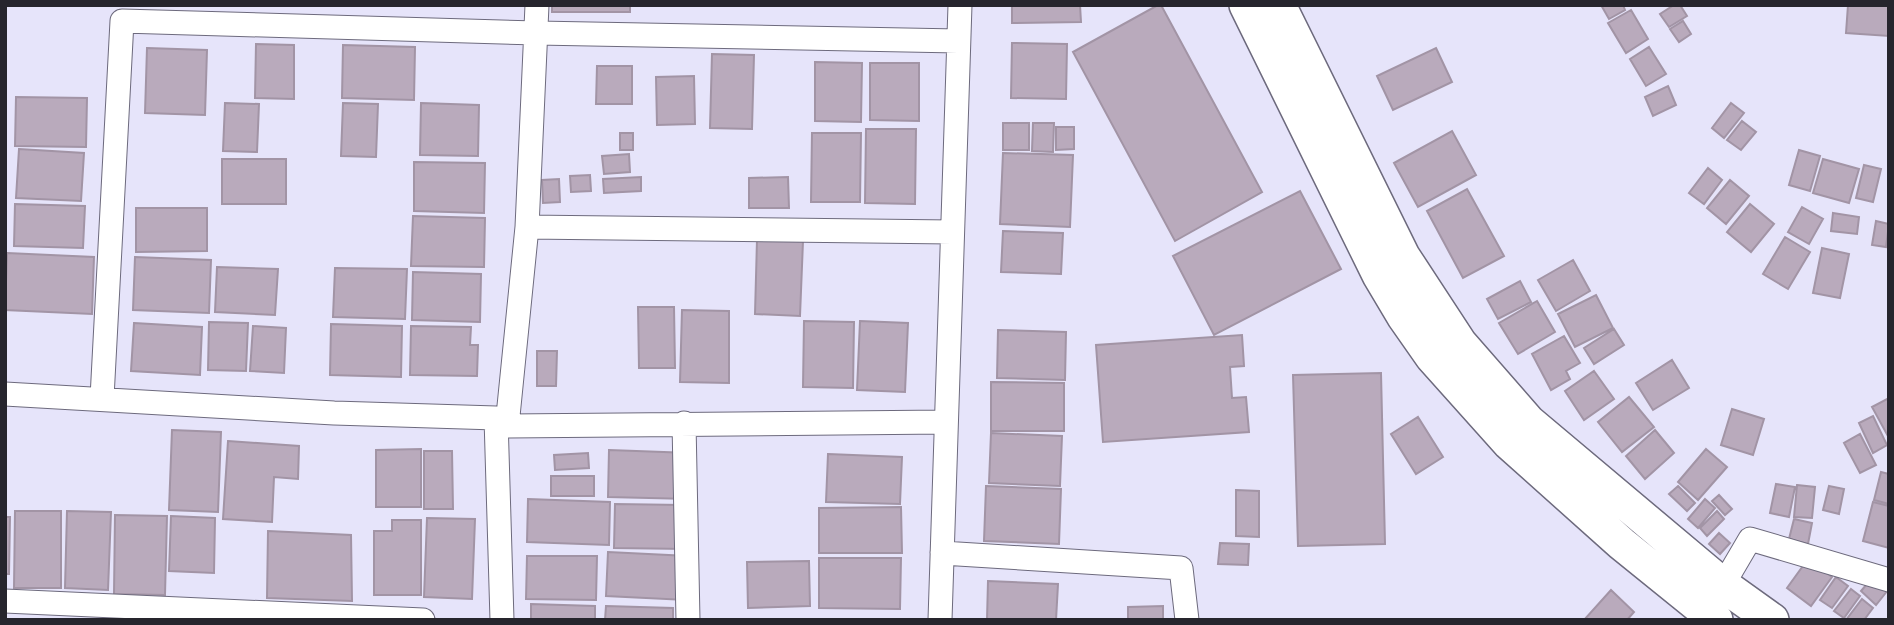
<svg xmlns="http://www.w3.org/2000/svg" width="1894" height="625" font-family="'Times New Roman',serif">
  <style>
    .building { fill: #b9aabc; stroke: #a294a5; stroke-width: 2 }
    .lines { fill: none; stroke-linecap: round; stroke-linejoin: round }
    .street-casing { stroke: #6d6a7d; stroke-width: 25 }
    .secondary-casing { stroke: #6d6a7d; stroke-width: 36 }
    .street { stroke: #fff; stroke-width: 23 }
    .secondary { stroke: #fff; stroke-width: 33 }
  </style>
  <rect width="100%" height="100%" fill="#e6e4fa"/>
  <path class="building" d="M552,5H630V12H552Z
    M1012,5H1080L1081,22L1012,23Z
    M1158,5H1161L1262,192L1175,241L1073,52Z
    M1601,5H1623L1625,10L1609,19Z
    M1674,5H1680L1687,16L1669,27L1660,14Z
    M1848,5H1889V36L1846,33Z
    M1631,10L1648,39L1626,53L1608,23Z
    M1683,21L1691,34L1679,42L1670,29Z
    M1012,43L1067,44L1066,99L1011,98Z
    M256,44L294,45V99L255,98Z
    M343,45L415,47L414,100L342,98Z
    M1649,47L1666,74L1646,86L1630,59Z
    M147,48L207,50L205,115L145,113Z
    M1436,48L1452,82L1393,110L1377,76Z
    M712,54L754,55L752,129L710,128Z
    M815,62L862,63L861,122L815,121Z
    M870,63H919V121L870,120Z
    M597,66H632V104H596Z
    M694,76L695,124L657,125L656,77Z
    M1668,86L1676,105L1653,116L1645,97Z
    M16,97L87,98L86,147L15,146Z
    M225,103L259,104L257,152L223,151Z
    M343,103L378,104L376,157L341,156Z
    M421,103L479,105L478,156L420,155Z
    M1731,103L1744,113L1724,138L1712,128Z
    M1742,121L1756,132L1741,150L1727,140Z
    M1003,123H1029V150H1003Z
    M1033,123H1054L1053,152L1032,151Z
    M1056,127H1074V149L1056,150Z
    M866,129H916L915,204L865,203Z
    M1452,131L1476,175L1418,207L1394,163Z
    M620,133H633V150H620Z
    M812,133H861L860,202H811Z
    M19,149L84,153L81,201L16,198Z
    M1799,150L1820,156L1810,191L1789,185Z
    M1003,153L1073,155L1070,227L1000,224Z
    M629,154L630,172L604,174L602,156Z
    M222,159H286V204H222Z
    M1823,159L1859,169L1849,203L1813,193Z
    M414,162L485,163L484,213L414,211Z
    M1864,165L1881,169L1873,202L1856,198Z
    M1708,168L1722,180L1704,204L1689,193Z
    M590,175L591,191L571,192L570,176Z
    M641,177V191L604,193L603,179Z
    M788,177L789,208H749V178Z
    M559,179L560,202L543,203L542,180Z
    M1730,180L1749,196L1726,224L1707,208Z
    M1467,189L1504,256L1463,278L1427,211Z
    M1300,191L1341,269L1214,335L1173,256Z
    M15,204L85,206L83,248L14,246Z
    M1750,204L1774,224L1751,252L1727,232Z
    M1802,207L1823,219L1809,244L1788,232Z
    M136,208H207V251L136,252Z
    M1833,213L1859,217L1857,234L1831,231Z
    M413,216L485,218L484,267L411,266Z
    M1876,221L1889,224L1886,247L1872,245Z
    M1003,231L1063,233L1061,274L1001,272Z
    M1785,237L1810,252L1788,289L1763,274Z
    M757,240L803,241L800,316L755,314Z
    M1822,248L1849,254L1840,298L1813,293Z
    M7,253L94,257L92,314L5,310Z
    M135,257L211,260L209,313L133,310Z
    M1573,260L1590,291L1556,311L1538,280Z
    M217,267L278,269L275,315L215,312Z
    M335,268L407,269L405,319L333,317Z
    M413,272L481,274L480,322L412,320Z
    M1520,281L1531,302L1498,319L1487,299Z
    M1596,295L1613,328L1575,347L1558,314Z
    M1537,301L1555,332L1518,354L1499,323Z
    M638,307H674L675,368H639Z
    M682,310L729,311V383L680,382Z
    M804,321L854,322L853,388L803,387Z
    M860,321L908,323L905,392L857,390Z
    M209,322L248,323L246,371L208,370Z
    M134,323L202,327L200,375L131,371Z
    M331,324L402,326L401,377L330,375Z
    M253,326L286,328L284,373L250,371Z
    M411,326L471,327L470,345H478L477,376L410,375Z
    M1614,329L1624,345L1594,364L1584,348Z
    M998,330L1066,332L1065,380L997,378Z
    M1242,335L1244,366L1230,367L1232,398L1246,397L1249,432L1103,442L1096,345Z
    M1564,336L1580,363L1566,371L1570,379L1551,390L1532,354Z
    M537,351H557L556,386H537Z
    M1672,360L1689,388L1653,410L1636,383Z
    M1594,371L1614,399L1584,420L1565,391Z
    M1381,373L1385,544L1298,546L1293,375Z
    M991,382L1064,383V431H991Z
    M1629,397L1654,427L1622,452L1598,422Z
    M1887,399L1889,402V438L1872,407Z
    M1732,409L1764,419L1753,455L1721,445Z
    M1873,416L1887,445L1873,453L1859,423Z
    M1418,417L1443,457L1416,474L1391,434Z
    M172,430L221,432L218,512L169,510Z
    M1655,430L1674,453L1645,479L1626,456Z
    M991,433L1062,436L1060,486L989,483Z
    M1860,434L1876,465L1860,473L1844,443Z
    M228,441L299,446L298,479L274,477L272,522L223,519Z
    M421,449V507H376V450Z
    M1706,449L1727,467L1698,500L1678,482Z
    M609,450L690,453V499L608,497Z
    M424,451H452L453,509H424Z
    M588,453L589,468L555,470L554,455Z
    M828,454L902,457L900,504L826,502Z
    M1881,472L1889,474V504L1874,500Z
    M551,476H594V496H551Z
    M1776,484L1795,487L1789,517L1770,513Z
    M1797,485L1815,487L1812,518L1794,517Z
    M986,486L1061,489L1059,544L984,541Z
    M1678,486L1695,503L1687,511L1669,494Z
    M1829,486L1844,489L1839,514L1823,510Z
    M1236,490L1259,491V537L1236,536Z
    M1719,495L1732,509L1725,515L1712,501Z
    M528,499L610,502L609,545L527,542Z
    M1705,499L1715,508L1698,528L1688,519Z
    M1873,502L1889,506V548L1863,541Z
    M615,504L682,505L687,549L614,548Z
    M901,507L902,553H819V508Z
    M15,511H61V588H14Z
    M67,511L111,512L108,590L65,588Z
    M1717,511L1724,519L1707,536L1700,528Z
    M115,515L167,516L165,595L114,594Z
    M171,516L215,518L214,573L169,571Z
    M5,517H10L9,574H5Z
    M427,518L475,519L472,599L424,597Z
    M1794,519L1812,523L1808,544L1789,539Z
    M392,520H421V595H374V531H392Z
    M268,531L351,535L352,601L267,598Z
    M1719,533L1730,543L1720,554L1709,544Z
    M1220,543L1249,544L1248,565L1218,564Z
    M608,552L688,556L686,600L606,596Z
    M527,556H597L596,600L526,599Z
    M819,558H901L900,609L819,608Z
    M1808,559L1832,577L1811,606L1787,588Z
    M809,561L810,606L748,608L747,562Z
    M1836,577L1848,586L1832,608L1820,600Z
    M1873,577L1888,590L1876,605L1861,591Z
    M988,581L1058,584L1056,620H987Z
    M1851,589L1860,596L1844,618L1834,611Z
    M1611,590L1634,612L1627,620H1584Z
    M1862,599L1873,608L1864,620H1846Z
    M531,604L595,606V620H531Z
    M606,606L673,608V620H605Z
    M1163,606V620H1128V607Z"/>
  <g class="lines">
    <g class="street-casing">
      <path id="street" d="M527,227L952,232
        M5,394L334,413L496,418L507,426L945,422
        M102,398L122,21L537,33L958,41
        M496,418L502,620
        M684,423L688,620
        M507,426L527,227L537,5
        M942,553L1181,568L1187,620
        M1723,585L1750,539L1889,580
        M5,601L423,620
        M940,620L960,5"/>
    </g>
    <g class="secondary-casing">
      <path id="secondary" d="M1246,5L1379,275L1404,317L1432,357L1509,443L1622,544L1716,620
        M1279,5L1403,256L1460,343L1529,422L1723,585L1772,620"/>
    </g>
    <use href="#street" class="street"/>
    <use href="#secondary" class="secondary"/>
  </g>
  <rect width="1894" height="625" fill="none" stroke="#26252d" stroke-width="14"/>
</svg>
